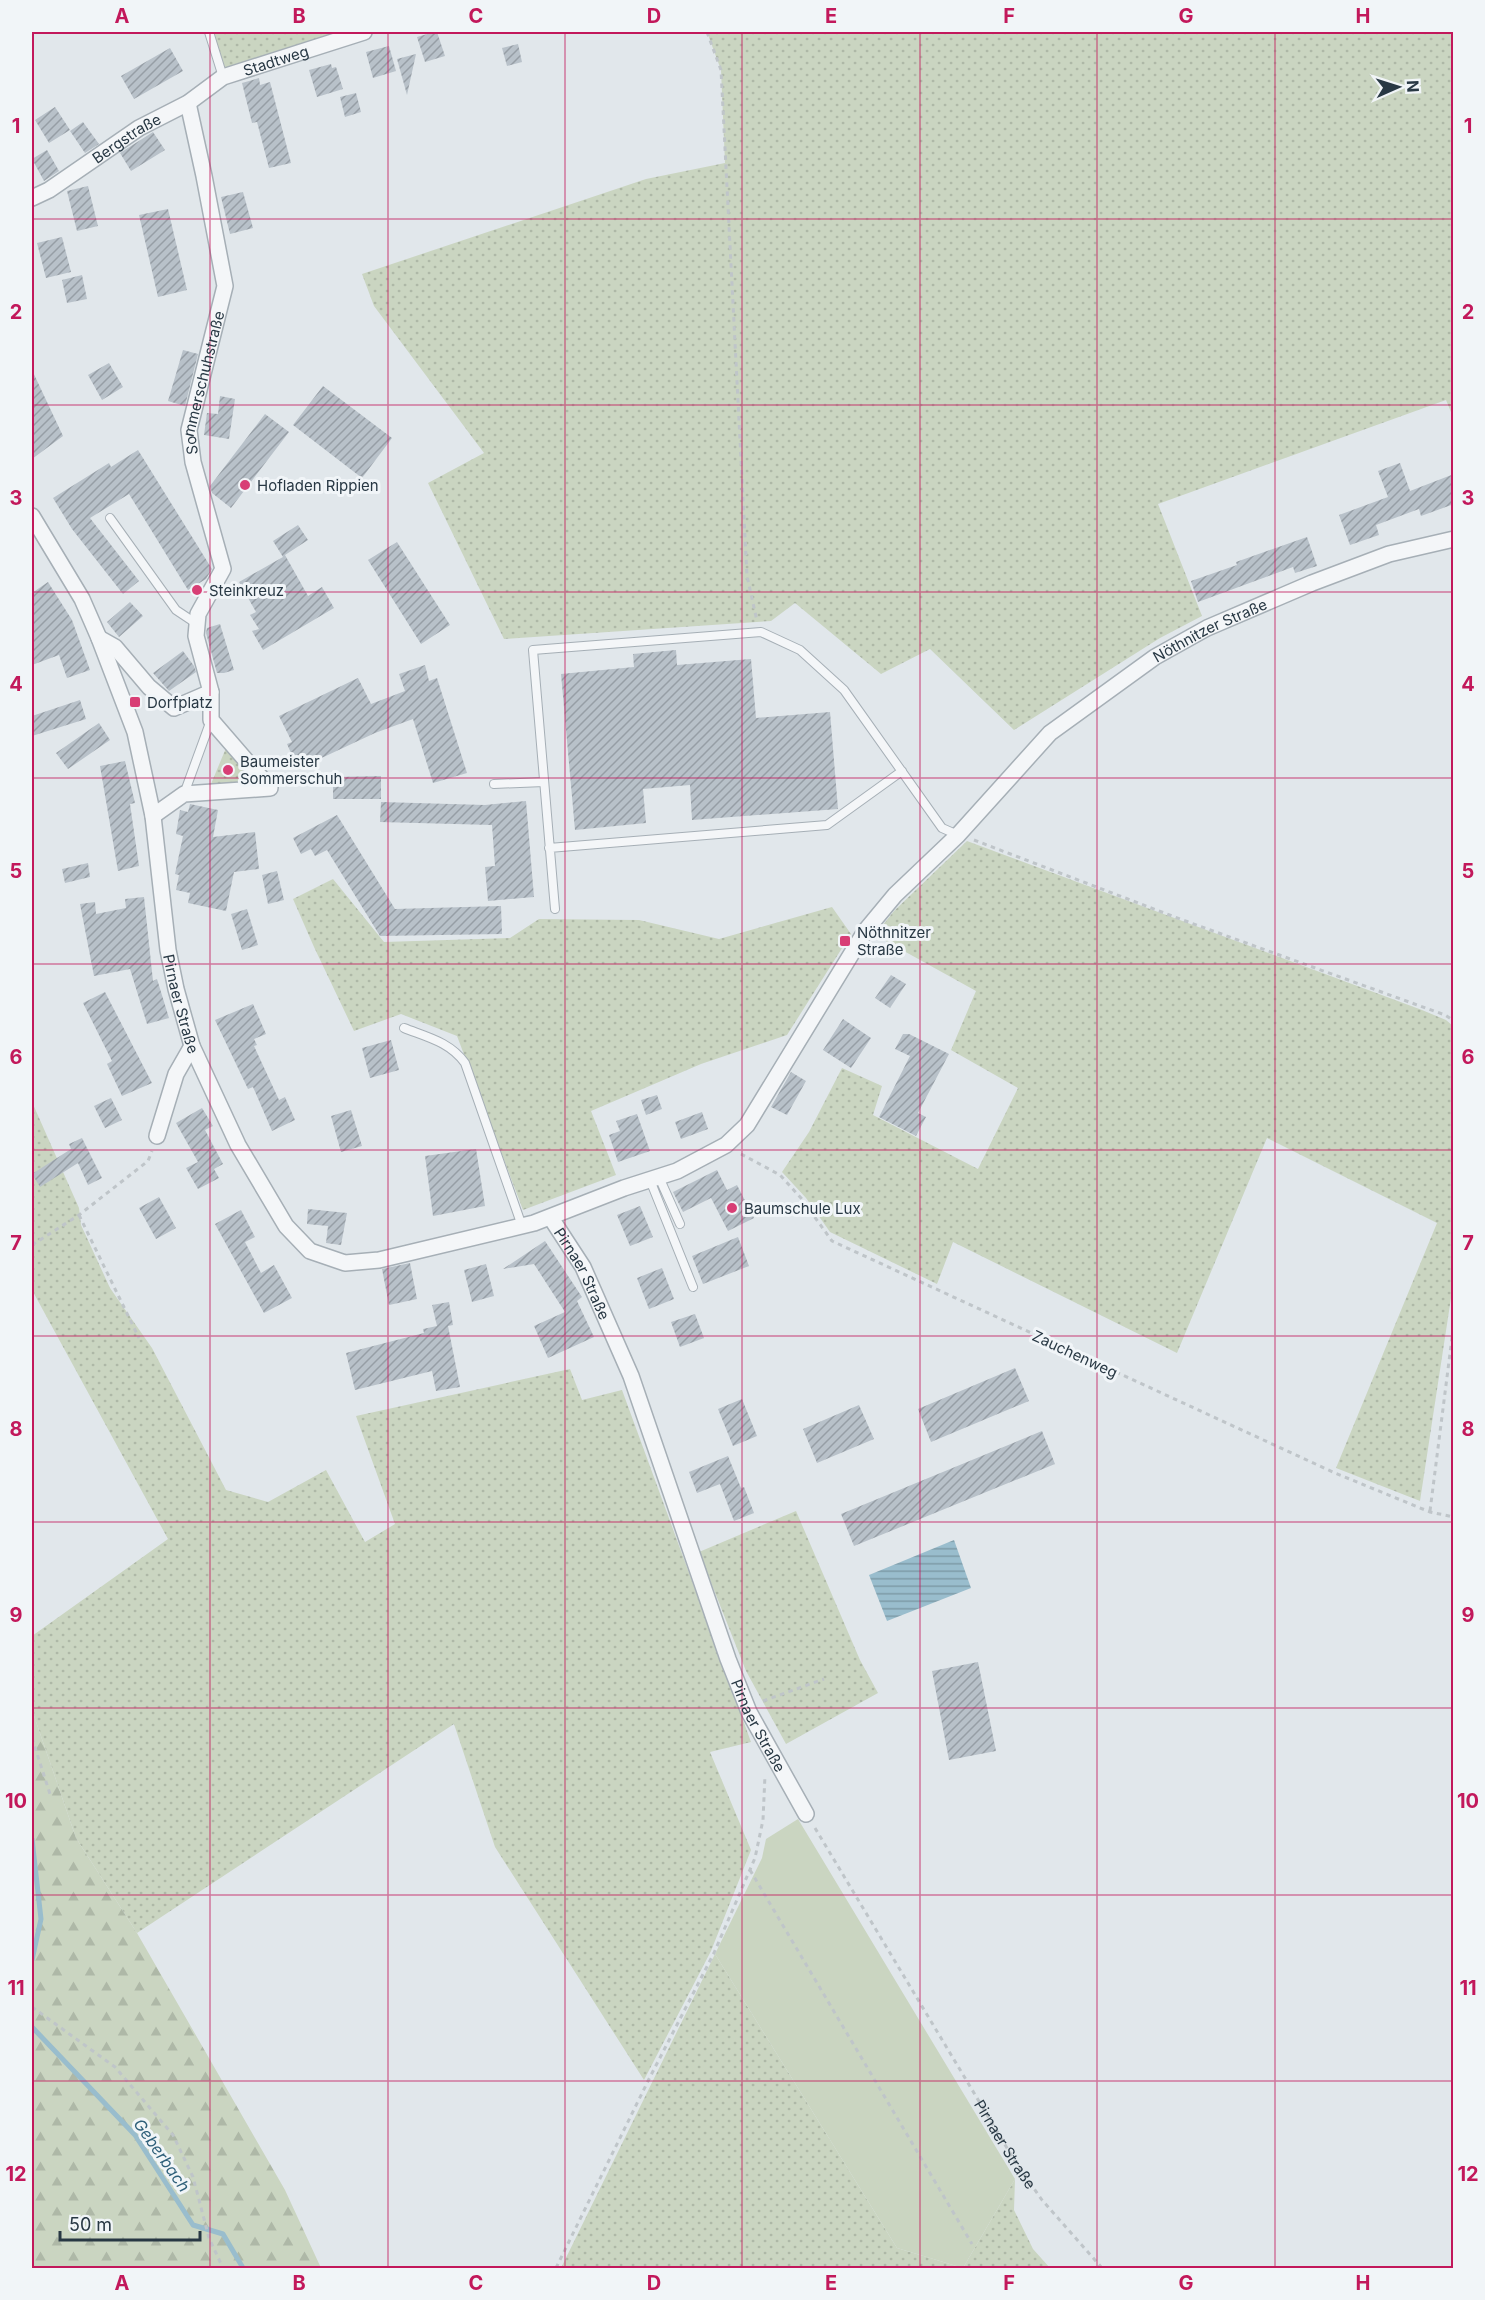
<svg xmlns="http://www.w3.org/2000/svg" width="1485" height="2300" font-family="Inter,sans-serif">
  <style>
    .grass { fill: url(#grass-dots) }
    .forest { fill: url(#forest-firs) }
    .green { fill: #cad5c1 }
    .water { fill: url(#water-rules) }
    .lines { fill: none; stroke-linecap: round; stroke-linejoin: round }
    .stream { stroke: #99bdcd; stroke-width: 5 }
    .building { fill: url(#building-hatch) }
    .service-casing { stroke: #a6afb6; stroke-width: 10 }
    .minor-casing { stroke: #a6afb6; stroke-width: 18 }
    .path { stroke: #bfc5c9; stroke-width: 3; stroke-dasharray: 4.5 4.5; stroke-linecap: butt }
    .service { stroke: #f4f6f8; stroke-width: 8 }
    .minor { stroke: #f4f6f8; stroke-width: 15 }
    .grid { fill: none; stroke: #c2185b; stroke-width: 1.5; stroke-opacity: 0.55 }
    .poi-dot { fill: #d83e75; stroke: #f1f5f8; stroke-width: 2 }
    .labels { text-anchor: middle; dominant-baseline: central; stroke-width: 6; stroke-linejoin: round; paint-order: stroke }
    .street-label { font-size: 15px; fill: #283844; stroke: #f1f5f8 }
    .poi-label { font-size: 15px; fill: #283844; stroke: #f1f5f8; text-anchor: start }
    .water-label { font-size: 16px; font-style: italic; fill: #2f607a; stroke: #f1f5f8 }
    .neatline { fill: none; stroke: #c2185b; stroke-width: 2 }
    .grid-label { font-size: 20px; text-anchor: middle; font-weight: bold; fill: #c2185b }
  </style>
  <defs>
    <pattern id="grass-dots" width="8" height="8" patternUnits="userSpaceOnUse" patternTransform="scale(1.5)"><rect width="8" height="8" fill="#cad5c1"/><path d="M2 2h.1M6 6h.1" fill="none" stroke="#aeb8a7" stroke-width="1.8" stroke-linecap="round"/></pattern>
    <pattern id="forest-firs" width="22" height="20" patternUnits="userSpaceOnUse" patternTransform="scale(1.5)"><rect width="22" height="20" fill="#cad5c1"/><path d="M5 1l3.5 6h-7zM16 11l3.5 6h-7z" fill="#aeb8a7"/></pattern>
    <pattern id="water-rules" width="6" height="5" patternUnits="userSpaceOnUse" patternTransform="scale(1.5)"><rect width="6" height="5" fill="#99bdcd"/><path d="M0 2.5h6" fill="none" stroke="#7d9ba8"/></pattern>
    <pattern id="building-hatch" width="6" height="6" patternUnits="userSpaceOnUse" patternTransform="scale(1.5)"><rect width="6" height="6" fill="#b8c1c9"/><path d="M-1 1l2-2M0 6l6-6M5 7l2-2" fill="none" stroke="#969ea5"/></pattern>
  </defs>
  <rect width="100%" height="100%" fill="#e1e7eb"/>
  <path class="grass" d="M209,32H364L223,77Z
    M707,32H1453V417L1446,400L1158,504L1202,616L1160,638L1014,730L930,649L881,674L795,603L771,621L504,639L428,483L484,453L374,306L362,274L646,179L725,163L721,70Z
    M226,748L247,771L243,783L211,784Z
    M967,841L1422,1010L1446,1020L1453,1026V1285L1420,1501L1336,1468L1437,1223L1267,1138L1177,1353L953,1242L937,1284L830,1232L806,1198L782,1172L809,1132L842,1068L882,1086L873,1115L978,1169L1018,1088L951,1050L976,991L875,935L894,911Z
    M333,879L384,942L510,938L539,919L639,920L719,939L832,907L851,934L787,1035L701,1064L591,1111L616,1175L523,1210L457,1036L401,1014L354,1031L314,947L293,899Z
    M32,1102L79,1208L81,1225L110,1288L152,1348L226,1490L268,1502L326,1470L365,1542L395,1524L356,1416L570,1369L582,1400L622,1390L751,1742L710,1752L751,1850L711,1951L644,2080L495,1847L454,1724L137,1933L76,1838L32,1710V1636L168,1539L32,1290Z
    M796,1511L860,1660L878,1693L786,1744L746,1671L699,1552Z
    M715,1954L897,2248L963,2268L1015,2179L1014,2210L1033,2249L1050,2268H561Z"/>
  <path class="forest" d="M32,1710L76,1838L137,1933L285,2190L321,2268H32Z"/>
  <path class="green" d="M798,1819L1015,2179L963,2268L897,2248L715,1954L762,1858L766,1839Z"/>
  <path class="water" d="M954,1540L971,1588L887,1621L869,1575Z"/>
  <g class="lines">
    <path class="stream" d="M32,1839L41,1919L32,1960
      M32,2027L135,2135L193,2225L223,2234L243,2268"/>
  </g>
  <path class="building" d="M434,32H437L445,56L425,62L417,37Z
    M518,44L522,62L507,66L502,48Z
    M389,46L396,71L373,78L366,52Z
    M170,48L183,71L134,99L121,76Z
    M416,54L407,95L397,59Z
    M331,64L332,68L336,67L343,89L317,97L309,70Z
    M259,78L260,85L270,82L291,163L269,168L257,122L252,123L242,83Z
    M356,93L361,112L345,117L340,97Z
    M55,107L70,130L49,143L35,120Z
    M83,122L99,144L85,153L70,131Z
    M153,132L165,150L131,171L120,153Z
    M47,150L59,171L44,181L32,159Z
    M88,186L98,226L77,231L67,191Z
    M243,192L253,228L230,234L221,197Z
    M168,209L187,290L158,297L139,215Z
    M62,237L71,272L46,278L37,243Z
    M82,275L87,299L67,303L62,280Z
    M183,350L198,354L185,406L168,401Z
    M109,363L123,387L102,400L88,375Z
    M32,370L63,436L32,459Z
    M323,386L392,438L362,478L293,425Z
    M220,396L235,399L229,439L204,435L207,413L218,414Z
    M265,414L289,432L231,508L212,493L210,486Z
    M138,450L212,569L206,579L188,590L129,494L90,518L139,581L123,594L72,529L53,498L109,463L111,467Z
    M1400,463L1410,491L1454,474V504L1421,516L1419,509L1376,525L1379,535L1350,545L1339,515L1388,497L1378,471Z
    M298,525L308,540L285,555L308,596L322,587L334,608L263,650L252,631L259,629L250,615L256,612L239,582L283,557L273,541Z
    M1307,537L1317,566L1295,573L1293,567L1198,602L1191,581L1237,565L1236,562Z
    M397,542L450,625L421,644L368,560Z
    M48,582L72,620L90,670L67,678L59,655L32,665V593Z
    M130,602L143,616L119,637L107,622Z
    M220,624L234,670L224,673H217L206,633L207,628Z
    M676,650L677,665L751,659L756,718L830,712L838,809L692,820L690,785L643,789L646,823L575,830L561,674L634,667L633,654Z
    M183,651L194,666L196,672L169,691L153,673Z
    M425,665L429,681L437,678L467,773L433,783L413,719L375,733L298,769L287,744L292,742L279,716L358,678L371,704L405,691L399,674Z
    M80,700L86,719L32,736V716Z
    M99,723L110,740L68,769L56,753Z
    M125,761L135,803L130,804L139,866L118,871L100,766Z
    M381,776V799H333V777Z
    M526,801L534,897L488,901L485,867L495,866L492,825L380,822L381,802L485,805Z
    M190,804L218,810L213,837L255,832L259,869L234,872L226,911L188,903L190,893L176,890L179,875L175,874L183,836L176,834L180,810L188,812Z
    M337,815L395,909L501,906L502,934L380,936L327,850L315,856L311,849L301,854L293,838Z
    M88,863L90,877L65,883L62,869Z
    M277,871L284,900L268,904L262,875Z
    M144,897L153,981L157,979L169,1018L147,1024L130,969L94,976L80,904L95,902L96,914L126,908L125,899Z
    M247,909L258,945L242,950L231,914Z
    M891,975L906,984L890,1008L875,998Z
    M105,992L152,1083L122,1096L107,1064L112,1061L83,1003Z
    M253,1004L266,1034L254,1039L257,1045L254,1046L279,1100L285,1097L295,1120L272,1131L253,1087L248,1089L215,1020Z
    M843,1019L871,1038L851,1068L823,1050Z
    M903,1034H909L949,1054L918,1113L926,1117L916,1136L879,1117L910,1056L895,1049Z
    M391,1040L399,1070L370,1078L362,1048Z
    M791,1072L806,1081L787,1115L771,1107Z
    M657,1095L662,1109L646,1115L641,1100Z
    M111,1098L122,1120L105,1128L94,1106Z
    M202,1108L213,1126L205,1130L223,1164L214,1169L219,1178L198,1189L186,1168L198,1162L176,1123Z
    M351,1110L362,1146L341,1152L331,1116Z
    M702,1112L708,1129L681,1139L675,1122Z
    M637,1114L650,1151L618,1162L609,1135L620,1131L616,1121Z
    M82,1138L102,1178L88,1185L78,1163L40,1187L32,1174L71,1149L69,1144Z
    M476,1149L485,1206L433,1216L425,1156Z
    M717,1170L727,1190L737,1185L754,1218L728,1231L711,1198L683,1212L673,1192Z
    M159,1197L176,1228L156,1239L139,1208Z
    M640,1206L653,1237L630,1246L617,1215Z
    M308,1209L347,1213L341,1245L326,1243L328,1226L307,1224Z
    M241,1210L255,1237L245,1242L261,1273L274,1265L292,1298L264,1313L215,1224Z
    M738,1237L749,1266L703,1284L692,1256Z
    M545,1241L582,1297L577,1301L594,1337L548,1358L534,1326L565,1312L534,1264L503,1269Z
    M410,1263L417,1299L389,1305L382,1269Z
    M486,1264L494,1296L472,1302L464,1270Z
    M662,1268L674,1299L649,1309L637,1278Z
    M449,1302L453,1325L448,1326L460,1387L436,1391L432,1371L355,1390L346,1353L424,1333L423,1329L437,1326L432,1305Z
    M695,1314L704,1338L680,1347L671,1322Z
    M1015,1368L1029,1401L931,1442L918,1409Z
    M742,1399L757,1436L733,1446L718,1409Z
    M859,1405L874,1439L817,1463L803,1429Z
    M1042,1431L1055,1464L854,1546L841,1514Z
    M728,1456L741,1488L744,1487L754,1513L734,1521L720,1484L697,1493L689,1472Z
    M978,1662L996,1751L949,1760L932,1671Z"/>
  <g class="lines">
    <g class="service-casing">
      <path id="service" d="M209,32L223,77
        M110,518L176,610L197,624
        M494,784L544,782
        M184,794L211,720
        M549,848L827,825L902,771
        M555,909L533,650L761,632L800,650L844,690L942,828L958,835
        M404,1028C427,1037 450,1042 465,1063L522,1226
        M659,1177L680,1224
        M650,1180L693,1287"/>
    </g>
    <g class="minor-casing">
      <g id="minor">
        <path id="s2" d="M32,198L49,190L139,128L188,103L223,77L364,32"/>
        <path id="s3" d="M32,516L82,599L99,638L135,732L153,816L168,950L176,989L192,1046L238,1145L286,1226L310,1251L345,1263L379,1260L534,1223L624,1188L677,1171L726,1145L747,1125L866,930L895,895L958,835L1050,733L1155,657L1207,628L1312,583L1389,554L1454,539"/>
        <path d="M99,638L115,647L149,687L174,708L211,692"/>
        <path id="s4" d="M153,816L184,794L270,788L211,720V692L196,636L198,614L223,569L193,462L189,430L225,286L204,176L188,103"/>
        <path d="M157,1136L176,1074L192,1046"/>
        <path id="s5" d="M551,1218L583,1267L631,1376L728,1659L749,1712L806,1814"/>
      </g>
    </g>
    <g class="path">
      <path d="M707,32L721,70L747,576L757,621"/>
      <path d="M974,840L1180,919L1445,1015L1454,1021"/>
      <path d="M741,1154L780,1175L801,1198L832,1241L1335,1473L1430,1512L1454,1517"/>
      <path d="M79,1215L139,1338"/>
      <path d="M32,1245L79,1215L148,1161L152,1151"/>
      <path d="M1430,1511L1454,1322"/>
      <path d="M763,1701L824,1679"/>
      <path d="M32,1738L50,1794"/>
      <path id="s1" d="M815,1828L1016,2163L1042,2200L1102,2268"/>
      <path d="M750,1870L972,2244"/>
      <path d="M32,2007L115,2067L173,2135L193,2177L209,2238L223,2268"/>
      <path d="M556,2268L650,2077L714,1953L755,1858L763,1820L765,1775"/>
    </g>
    <use href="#service" class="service"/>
    <use href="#minor" class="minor"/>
  </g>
  <path class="grid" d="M210,32V2268M388,32V2268M565,32V2268M742,32V2268M920,32V2268M1097,32V2268M1275,32V2268M32,219H1454M32,405H1454M32,592H1454M32,778H1454M32,964H1454M32,1150H1454M32,1336H1454M32,1522H1454M32,1708H1454M32,1895H1454M32,2081H1454"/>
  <g class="poi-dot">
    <circle cx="245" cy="485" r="6"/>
    <circle cx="197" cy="590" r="6"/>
    <rect x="129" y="696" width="12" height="12" rx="3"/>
    <circle cx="228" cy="770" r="6"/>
    <rect x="839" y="935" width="12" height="12" rx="3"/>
    <circle cx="732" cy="1208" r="6"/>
  </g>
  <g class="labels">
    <g class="street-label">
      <text stroke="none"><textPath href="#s2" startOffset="282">Stadtweg</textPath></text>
      <text stroke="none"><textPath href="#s2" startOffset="112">Bergstraße</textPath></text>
      <text stroke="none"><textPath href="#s4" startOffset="566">Sommerschuhstraße</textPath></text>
      <text stroke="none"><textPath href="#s3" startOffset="1954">Nöthnitzer Straße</textPath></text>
      <text stroke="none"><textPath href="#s3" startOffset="516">Pirnaer Straße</textPath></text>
      <text stroke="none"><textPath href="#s5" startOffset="64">Pirnaer Straße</textPath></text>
      <text transform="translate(1075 1354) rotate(25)">Zauchenweg</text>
      <text stroke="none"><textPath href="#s5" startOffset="550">Pirnaer Straße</textPath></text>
      <text stroke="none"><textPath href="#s1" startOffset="369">Pirnaer Straße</textPath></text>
    </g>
    <g class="poi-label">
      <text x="257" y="485">Hofladen Rippien</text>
      <text x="209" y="590">Steinkreuz</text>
      <text x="147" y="702">Dorfplatz</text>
      <text x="240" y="761">Baumeister<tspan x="240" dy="17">Sommerschuh</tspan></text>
      <text x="857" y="932">Nöthnitzer<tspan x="857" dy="17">Straße</tspan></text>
      <text x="744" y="1208">Baumschule Lux</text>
    </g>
    <g class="water-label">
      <text transform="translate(162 2155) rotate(55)">Geberbach</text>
    </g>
  </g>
  <rect width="1485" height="2300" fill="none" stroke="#f1f5f8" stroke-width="66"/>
  <g transform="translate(1398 87) rotate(87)" stroke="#f1f5f8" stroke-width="4.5" paint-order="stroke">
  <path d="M0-4.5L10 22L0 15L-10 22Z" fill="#283844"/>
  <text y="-9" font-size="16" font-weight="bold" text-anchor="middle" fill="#283844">N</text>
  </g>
  <path d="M60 2231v9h140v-9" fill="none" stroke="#283844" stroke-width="3"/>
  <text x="69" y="2231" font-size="18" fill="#283844" stroke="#f1f5f8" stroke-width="4.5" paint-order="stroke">50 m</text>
  <rect x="33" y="33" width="1419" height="2234" class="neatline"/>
  <g class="grid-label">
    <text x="122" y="23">A</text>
    <text x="299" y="23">B</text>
    <text x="476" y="23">C</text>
    <text x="654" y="23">D</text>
    <text x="831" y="23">E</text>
    <text x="1009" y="23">F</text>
    <text x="1186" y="23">G</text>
    <text x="1363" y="23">H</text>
    <text x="16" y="133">1</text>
    <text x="1468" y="133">1</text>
    <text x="16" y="319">2</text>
    <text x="1468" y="319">2</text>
    <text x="16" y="505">3</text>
    <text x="1468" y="505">3</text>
    <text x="16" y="691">4</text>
    <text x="1468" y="691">4</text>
    <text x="16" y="878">5</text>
    <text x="1468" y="878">5</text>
    <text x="16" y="1064">6</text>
    <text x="1468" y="1064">6</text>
    <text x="16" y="1250">7</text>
    <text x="1468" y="1250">7</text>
    <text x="16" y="1436">8</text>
    <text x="1468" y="1436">8</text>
    <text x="16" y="1622">9</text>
    <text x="1468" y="1622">9</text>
    <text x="16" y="1808">10</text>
    <text x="1468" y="1808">10</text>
    <text x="16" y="1995">11</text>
    <text x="1468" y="1995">11</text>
    <text x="16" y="2181">12</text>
    <text x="1468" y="2181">12</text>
    <text x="122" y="2290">A</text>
    <text x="299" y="2290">B</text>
    <text x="476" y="2290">C</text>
    <text x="654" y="2290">D</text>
    <text x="831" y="2290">E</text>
    <text x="1009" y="2290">F</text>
    <text x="1186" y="2290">G</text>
    <text x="1363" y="2290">H</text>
  </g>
</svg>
